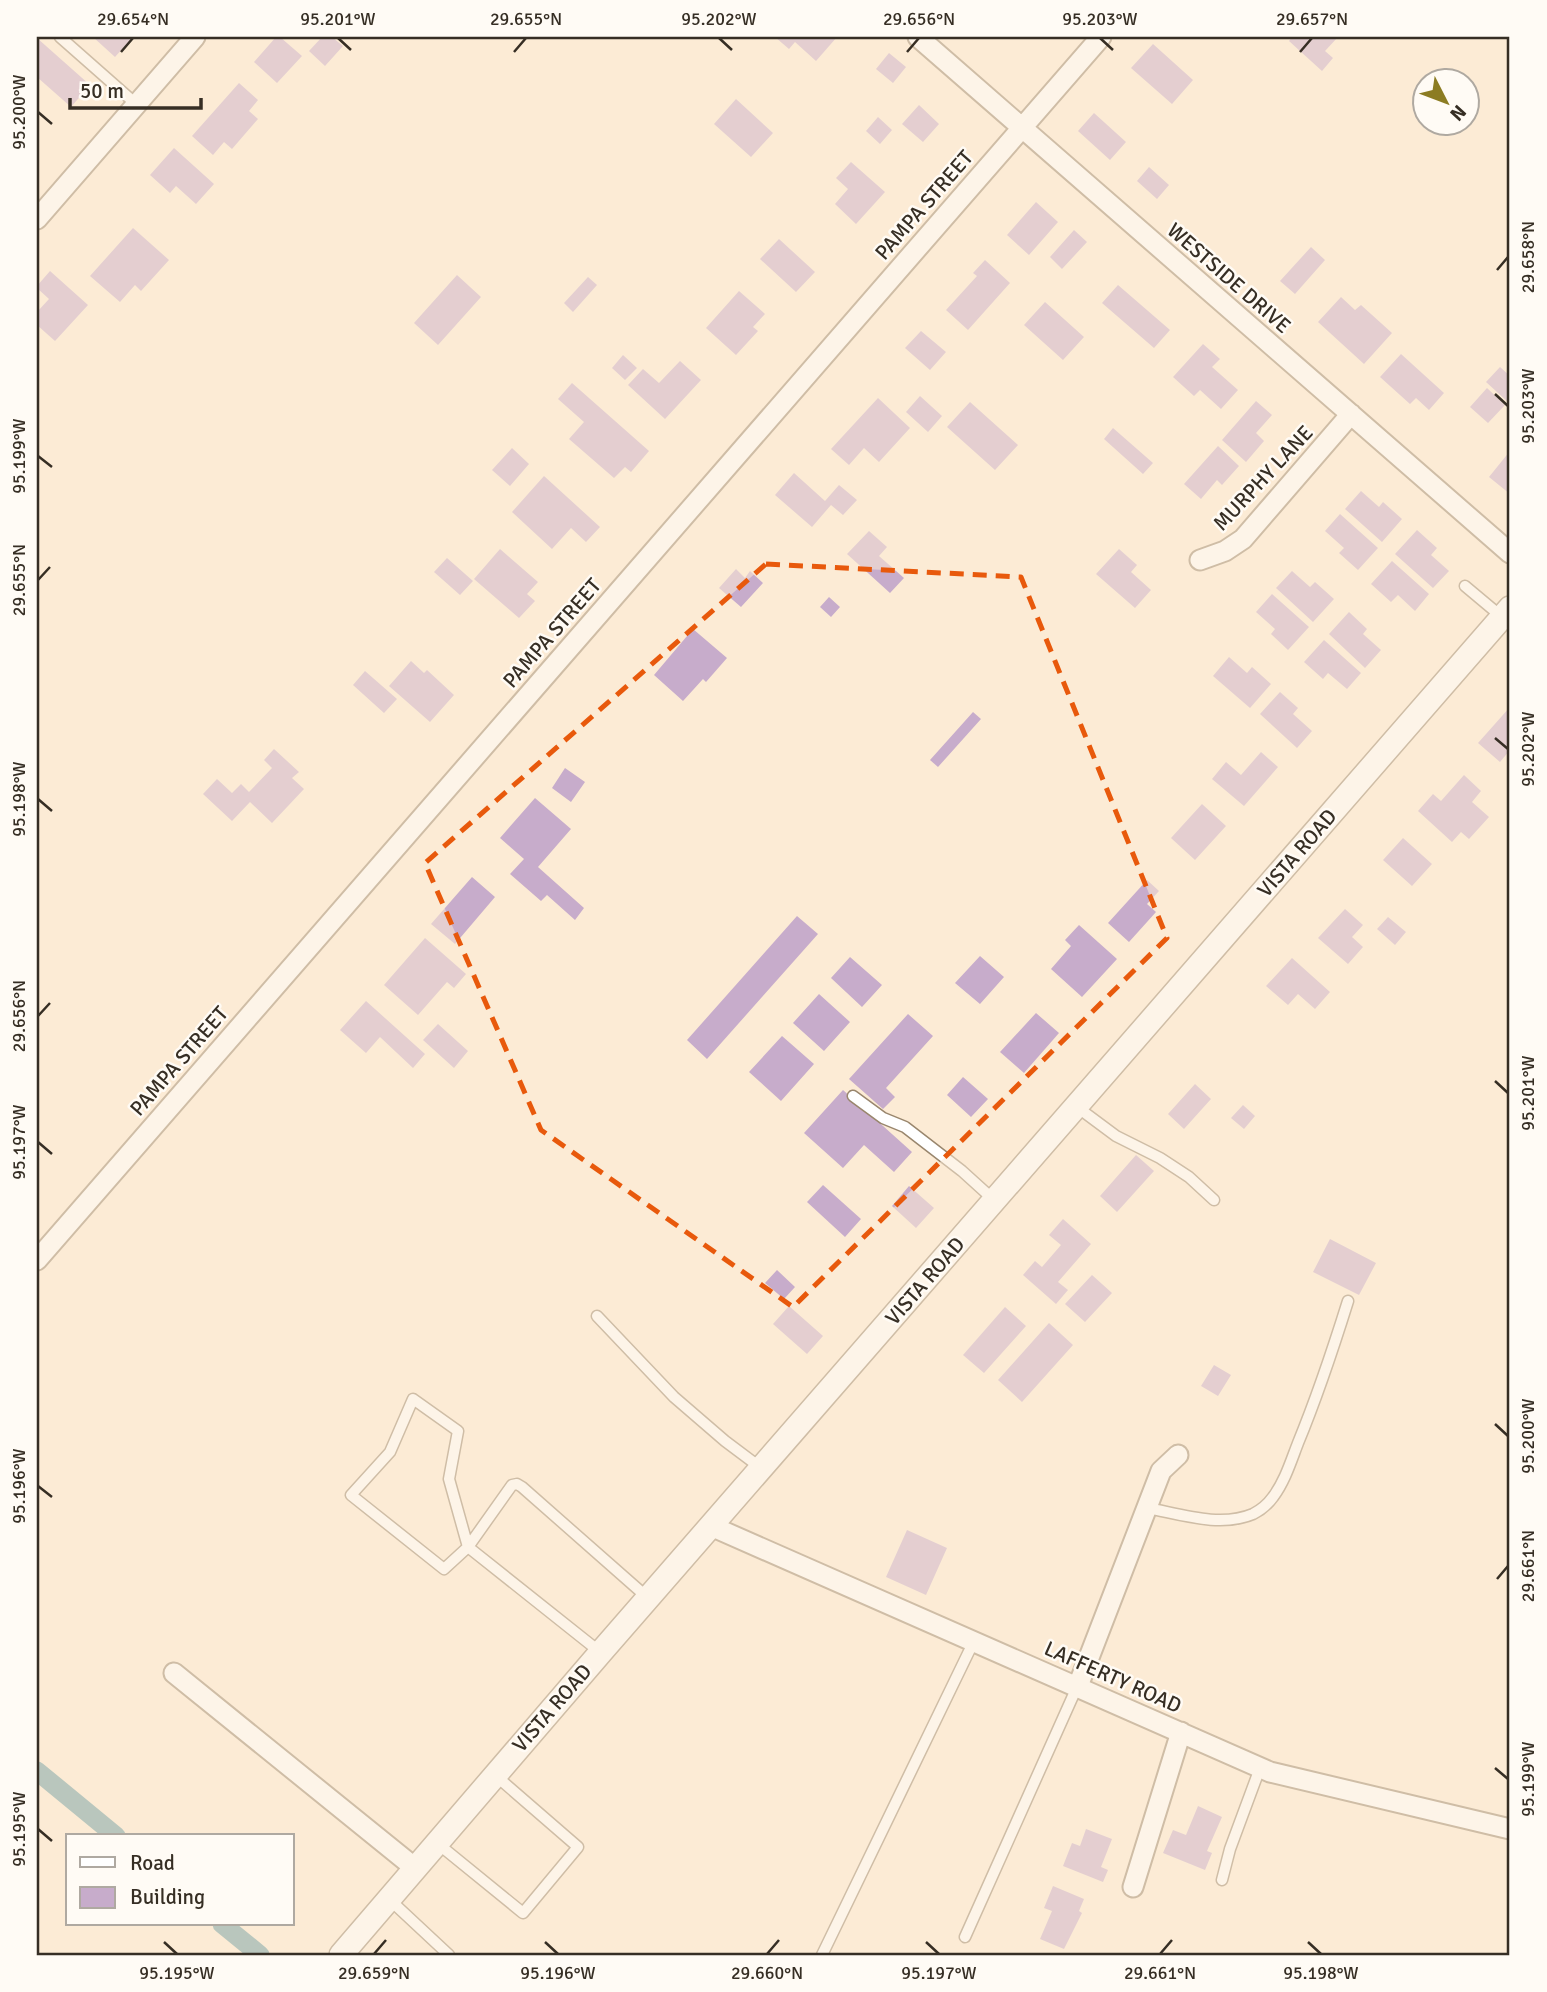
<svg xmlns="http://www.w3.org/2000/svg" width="1547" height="1992" font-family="Signika,sans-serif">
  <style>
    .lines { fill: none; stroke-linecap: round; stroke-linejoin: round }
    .canal { stroke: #699a9f; stroke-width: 19 }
    .building { fill: #c7accb }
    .service-casing { stroke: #99866d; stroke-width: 13 }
    .minor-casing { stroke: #99866d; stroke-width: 23 }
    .tertiary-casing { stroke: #99866d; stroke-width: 26 }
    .service { stroke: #fff; stroke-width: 10 }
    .minor { stroke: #fff; stroke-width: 19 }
    .tertiary { stroke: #fff; stroke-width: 23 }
    .marked { fill: none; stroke: #e8590c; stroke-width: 5; stroke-dasharray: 14 9; stroke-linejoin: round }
    .ticks { fill: none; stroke: #362e24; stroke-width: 2.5 }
    .labels { text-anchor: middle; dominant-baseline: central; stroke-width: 5; stroke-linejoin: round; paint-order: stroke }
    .street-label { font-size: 21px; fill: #362e24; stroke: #fffbf5 }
    .neatline { fill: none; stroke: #362e24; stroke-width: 2.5 }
    .ticks-label { font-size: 18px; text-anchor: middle; fill: #362e24 }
  </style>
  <rect width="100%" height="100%" fill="#fcebd5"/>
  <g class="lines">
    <path class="canal" d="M37,1771L116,1836
      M222,1924L260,1955"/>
  </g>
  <path class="building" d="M93,37H133L115,57Z
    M276,37H280L302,56L277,83L254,62Z
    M322,37H332L343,46L325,66L309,51Z
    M775,37H837L816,61L795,42L789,49Z
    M1292,37H1338L1325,51L1333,58L1322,71L1289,41Z
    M37,38L90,85L71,107L37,77Z
    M1153,44L1193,80L1172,104L1131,68Z
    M889,53L906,67L893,83L876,69Z
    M239,83L258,100L249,111L258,119L232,149L224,142L213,155L192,136Z
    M736,99L773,133L751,157L714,124Z
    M919,105L939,124L923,142L902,124Z
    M1094,113L1126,142L1110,160L1078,131Z
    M878,117L892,130L880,144L866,131Z
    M174,148L214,184L196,204L176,186L170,193L150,175Z
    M851,162L885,192L856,224L835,204L848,189L836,178Z
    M1149,167L1169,185L1157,199L1137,181Z
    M1036,202L1058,222L1029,255L1007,235Z
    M133,228L169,260L141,291L135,285L120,302L90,276Z
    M1074,230L1087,242L1062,269L1050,257Z
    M779,239L815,272L796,292L760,259Z
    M1311,247L1325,260L1295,294L1280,281Z
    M985,260L1010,283L968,330L946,310L977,276L973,273Z
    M50,271L88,305L55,341L37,325V312L49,299L37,288V286Z
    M457,275L481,297L438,345L414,323Z
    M588,277L597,285L573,312L564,303Z
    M1118,285L1170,330L1154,348L1102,303Z
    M739,291L765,314L753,327L758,331L736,355L706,328Z
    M1341,297L1355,310L1361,305L1392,333L1364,364L1318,322Z
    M1045,302L1084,337L1063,360L1024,325Z
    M921,331L946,352L930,370L905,348Z
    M1203,344L1220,359L1212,367L1238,390L1221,409L1200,390L1194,396L1173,377Z
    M1401,354L1444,393L1429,410L1416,398L1410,404L1380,377Z
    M623,355L637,368L625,380L612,368Z
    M680,361L701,380L665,419L628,385L643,369L659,383Z
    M1500,367L1510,376L1509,403L1486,382Z
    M572,383L649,451L631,472L625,467L614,478L569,439L584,422L558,399Z
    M1487,388L1505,405L1488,423L1470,407Z
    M920,396L942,416L928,432L906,412Z
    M878,398L910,428L879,462L864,448L849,465L831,449Z
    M1256,401L1272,415L1256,433L1264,441L1246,462L1222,440Z
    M970,402L1018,445L995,470L947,427Z
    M1113,428L1153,463L1143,474L1104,439Z
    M1218,446L1239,466L1222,485L1217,480L1201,499L1184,484Z
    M512,448L529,464L510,486L492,470Z
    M1510,451V494L1489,477Z
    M794,473L825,501L839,485L857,500L843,515L831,505L812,527L775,495Z
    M544,476L600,527L586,542L571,528L552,549L512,512Z
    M1361,491L1379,507L1383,502L1402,519L1382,542L1345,509Z
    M1340,514L1378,548L1358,570L1339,553L1344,548L1325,531Z
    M1417,530L1437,548L1431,555L1449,571L1433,588L1395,554Z
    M869,531L887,547L879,556L904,578L890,593L847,554Z
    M500,549L538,582L527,594L535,601L519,618L474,579Z
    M1119,549L1137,565L1131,572L1151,590L1135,608L1096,574Z
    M447,558L473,581L460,595L434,572Z
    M1392,561L1429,594L1415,611L1398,595L1391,602L1371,584Z
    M736,569L745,578L750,571L763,583L741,607L719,588Z
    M1292,571L1310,587L1315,582L1334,599L1313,622L1276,588Z
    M1272,594L1309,627L1288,650L1271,634L1275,629L1256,612Z
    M829,597L840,607L831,617L820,607Z
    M1349,612L1367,629L1363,634L1381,650L1365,668L1329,634Z
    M693,629L727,658L706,682L703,679L683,701L654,675Z
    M1324,640L1361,673L1347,689L1328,673L1323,679L1304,662Z
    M1229,657L1247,673L1252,667L1271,684L1250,708L1213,676Z
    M411,661L424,673L427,670L454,695L430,722L389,686Z
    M365,671L397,699L384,713L353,685Z
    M1280,692L1298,708L1293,714L1312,731L1297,748L1260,714Z
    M1510,707V750L1500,762L1478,743Z
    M973,712L981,719L938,767L930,760Z
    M274,749L299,772L292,778L304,789L272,823L250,802L232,821L203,794L217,779L232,793L241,784L249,792L272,768L264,760Z
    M1261,752L1278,767L1244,806L1212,779L1226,762L1241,775Z
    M565,768L585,782L571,802L552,788Z
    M1464,775L1481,791L1472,802L1489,817L1469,839L1461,832L1452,842L1418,811L1433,794L1441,801Z
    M535,798L571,829L538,867L584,908L575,920L547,895L541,901L510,874L524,859L500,838Z
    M1202,804L1226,826L1195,860L1171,838Z
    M1403,838L1432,864L1412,886L1383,860Z
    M472,877L495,897L455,944L431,924Z
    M1147,880L1159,891L1147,904L1156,912L1129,942L1108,923Z
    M1345,909L1363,925L1352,937L1363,947L1348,964L1318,938Z
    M797,916L818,934L707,1059L687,1040Z
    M1388,917L1406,932L1395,945L1377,929Z
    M1079,925L1117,959L1082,997L1051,969L1071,946L1065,940Z
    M425,938L466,974L454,988L447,982L418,1015L384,985Z
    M980,956L1004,977L980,1004L955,983Z
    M850,957L882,985L862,1007L831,978Z
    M1292,958L1330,992L1315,1009L1298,994L1288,1005L1266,986Z
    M819,994L850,1022L824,1051L793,1023Z
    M366,1001L425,1054L413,1068L380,1037L366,1053L340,1030Z
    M1036,1013L1059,1033L1024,1073L1000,1052Z
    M908,1014L933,1036L886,1088L895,1097L883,1109L849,1079Z
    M438,1024L468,1051L454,1068L423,1040Z
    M782,1036L814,1064L781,1101L749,1072Z
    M963,1077L988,1099L971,1117L947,1095Z
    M1195,1084L1211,1099L1184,1129L1168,1114Z
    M843,1090L912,1152L894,1172L864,1145L843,1168L804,1133Z
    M1243,1105L1255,1116L1244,1129L1231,1118Z
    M1136,1155L1154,1171L1117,1212L1100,1196Z
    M823,1185L861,1219L845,1237L807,1202Z
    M909,1186L934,1208L916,1228L892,1206Z
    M1063,1219L1091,1244L1058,1282L1068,1290L1056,1304L1023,1275L1035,1261L1042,1267L1061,1245L1049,1235Z
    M1330,1239L1376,1263L1359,1295L1313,1272Z
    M777,1270L795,1287L784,1299L765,1283Z
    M1092,1275L1112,1293L1085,1322L1065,1304Z
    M789,1306L823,1336L807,1354L773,1324Z
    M1005,1307L1026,1326L984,1373L963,1355Z
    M1049,1323L1073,1345L1022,1402L998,1380Z
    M1214,1365L1231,1375L1218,1396L1201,1386Z
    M907,1530L947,1548L926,1595L886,1577Z
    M1198,1806L1222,1817L1207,1851L1212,1853L1205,1870L1163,1853L1173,1830L1186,1835Z
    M1086,1829L1112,1839L1101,1867L1108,1870L1103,1882L1063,1866L1072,1843L1080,1846Z
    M1053,1886L1084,1899L1079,1911L1082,1913L1064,1949L1040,1939L1052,1911L1044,1908Z"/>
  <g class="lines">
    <g class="service-casing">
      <path id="service" d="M60,37L136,104
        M1465,586L1502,617
        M853,1096L883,1118L905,1127L962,1171L994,1200
        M1077,1107L1116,1136L1160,1158L1189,1177L1214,1200
        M597,1316L674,1397L725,1441L761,1468
        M413,1399L458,1431L449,1479L468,1547L444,1569L351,1495L390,1452Z
        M1147,1508C1180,1514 1220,1528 1253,1514C1261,1510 1268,1504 1273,1497C1285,1481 1291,1461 1298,1443C1317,1397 1333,1349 1348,1301
        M600,1652L468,1547L512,1485L517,1484L522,1487L648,1598
        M437,1843L523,1913L578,1847L495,1775
        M1222,1880L1230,1849L1260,1768
        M389,1899L449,1955
        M965,1937L1077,1687
        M822,1955L974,1641"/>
    </g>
    <g class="minor-casing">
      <path id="minor" d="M918,37L1510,553
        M37,219L195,37
        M1200,560L1225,551L1243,539L1351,414
        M37,1260L1101,37
        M711,1526L1270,1772L1510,1829
        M174,1673L415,1868
        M1078,1686L1161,1471L1178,1455
        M1133,1887L1181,1732"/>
    </g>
    <g class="tertiary-casing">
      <path id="tertiary" d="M341,1955L601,1652L1510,608"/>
    </g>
    <use href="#service" class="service"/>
    <use href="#minor" class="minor"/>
    <use href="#tertiary" class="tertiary"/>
  </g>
  <path d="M0 0H1547V1992H0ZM766,564L1021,577L1167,938L793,1307L541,1130L425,863Z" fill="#fcebd5" fill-opacity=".55" fill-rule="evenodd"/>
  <path class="marked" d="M766,564L1021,577L1167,938L793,1307L541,1130L425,863Z"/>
  <path class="ticks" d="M338,38L351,50M719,38L732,50M1100,38L1113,50M121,52L133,38M514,52L526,38M907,52L919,38M1300,52L1312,38M38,112L52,124M1497,270L1508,257M1495,394L1508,406M38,456L52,467M38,580L50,567M1495,738L1508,749M38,799L52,811M38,1016L50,1003M1495,1081L1508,1093M38,1142L52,1154M1495,1424L1508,1436M38,1486L52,1497M1497,1579L1508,1566M1495,1768L1508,1779M38,1829L52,1841M164,1942L177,1954M545,1942L558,1954M926,1942L939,1954M1308,1942L1321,1954M374,1954L386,1940M767,1954L779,1940M1160,1954L1172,1940"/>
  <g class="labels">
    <g class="street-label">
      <text transform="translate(924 205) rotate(-49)">PAMPA STREET</text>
      <text transform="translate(1229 278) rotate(41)">WESTSIDE DRIVE</text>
      <text transform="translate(1263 478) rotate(-47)">MURPHY LANE</text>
      <text transform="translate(552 633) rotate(-49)">PAMPA STREET</text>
      <text transform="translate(1297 853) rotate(-49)">VISTA ROAD</text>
      <text transform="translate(179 1061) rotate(-49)">PAMPA STREET</text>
      <text transform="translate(925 1281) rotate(-49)">VISTA ROAD</text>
      <text transform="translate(1113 1677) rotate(24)">LAFFERTY ROAD</text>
      <text transform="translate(552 1708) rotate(-49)">VISTA ROAD</text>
    </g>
  </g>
  <rect width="1547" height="1992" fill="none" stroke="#fffbf5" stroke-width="77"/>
  <rect x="66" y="1834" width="228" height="91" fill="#fffbf5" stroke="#afa9a1" stroke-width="2"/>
  <rect x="80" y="1857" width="35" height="10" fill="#ffffff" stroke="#afa9a1" stroke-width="2"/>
  <text x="130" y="1870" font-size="21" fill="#362e24">Road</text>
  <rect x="80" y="1887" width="35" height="21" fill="#c7accb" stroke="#afa9a1" stroke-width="2"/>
  <text x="130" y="1904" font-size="21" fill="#362e24">Building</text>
  <g transform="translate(1446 102) rotate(132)"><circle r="33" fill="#fffbf5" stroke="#afa9a1" stroke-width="2"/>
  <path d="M0-5L12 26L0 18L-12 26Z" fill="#8c7c22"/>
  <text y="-10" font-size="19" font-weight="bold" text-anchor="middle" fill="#362e24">N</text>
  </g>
  <path d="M70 98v10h131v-10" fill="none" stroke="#362e24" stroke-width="3.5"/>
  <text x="80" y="98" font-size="21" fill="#362e24" stroke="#fffbf5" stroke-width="5" paint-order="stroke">50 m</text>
  <rect x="38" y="38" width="1470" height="1916" class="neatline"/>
  <g class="ticks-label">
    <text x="133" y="25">29.654°N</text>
    <text x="338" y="25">95.201°W</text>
    <text x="526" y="25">29.655°N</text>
    <text x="719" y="25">95.202°W</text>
    <text x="919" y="25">29.656°N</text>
    <text x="1100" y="25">95.203°W</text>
    <text x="1312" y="25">29.657°N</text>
    <text transform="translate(19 112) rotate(-90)" y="6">95.200°W</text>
    <text transform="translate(1528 257) rotate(-90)" y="6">29.658°N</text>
    <text transform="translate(1528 406) rotate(-90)" y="6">95.203°W</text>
    <text transform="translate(19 456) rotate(-90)" y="6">95.199°W</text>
    <text transform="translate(19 580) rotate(-90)" y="6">29.655°N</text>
    <text transform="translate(1528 749) rotate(-90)" y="6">95.202°W</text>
    <text transform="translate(19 799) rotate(-90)" y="6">95.198°W</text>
    <text transform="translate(19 1016) rotate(-90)" y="6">29.656°N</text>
    <text transform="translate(1528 1093) rotate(-90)" y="6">95.201°W</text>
    <text transform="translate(19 1142) rotate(-90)" y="6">95.197°W</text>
    <text transform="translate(1528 1436) rotate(-90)" y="6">95.200°W</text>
    <text transform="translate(19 1486) rotate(-90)" y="6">95.196°W</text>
    <text transform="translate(1528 1566) rotate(-90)" y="6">29.661°N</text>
    <text transform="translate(1528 1779) rotate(-90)" y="6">95.199°W</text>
    <text transform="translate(19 1829) rotate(-90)" y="6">95.195°W</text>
    <text x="177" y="1979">95.195°W</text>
    <text x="374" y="1979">29.659°N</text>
    <text x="558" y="1979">95.196°W</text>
    <text x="767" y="1979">29.660°N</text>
    <text x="939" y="1979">95.197°W</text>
    <text x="1160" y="1979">29.661°N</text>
    <text x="1321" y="1979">95.198°W</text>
  </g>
</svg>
